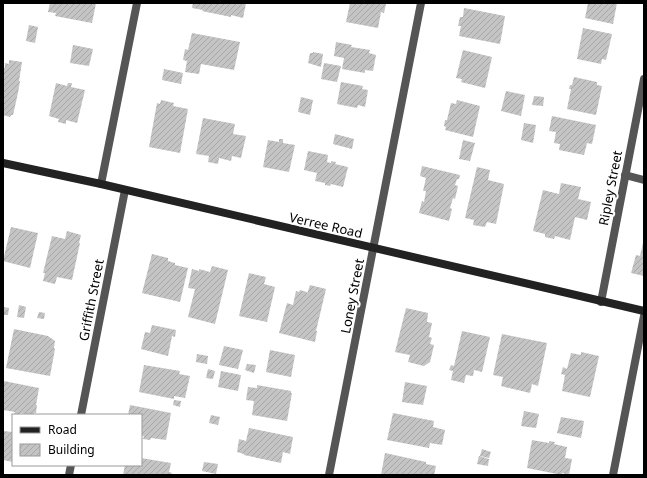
<svg xmlns="http://www.w3.org/2000/svg" width="647" height="478" font-family="'Noto Sans',sans-serif">
  <style>
    .building { fill: url(#building-hatch) }
    .lines { fill: none; stroke-linecap: round; stroke-linejoin: round }
    .lane { stroke: #555; stroke-width: 8 }
    .street { stroke: #555; stroke-width: 8 }
    .secondary { stroke: #222; stroke-width: 8 }
    .labels { text-anchor: middle; dominant-baseline: central; stroke-width: 4; stroke-linejoin: round; paint-order: stroke }
    .street-label { font-size: 13px; fill: #000; stroke: #fff }
  </style>
  <defs>
    <pattern id="building-hatch" width="6" height="6" patternUnits="userSpaceOnUse"><rect width="6" height="6" fill="#c4c4c4"/><path d="M-1 1l2-2M0 6l6-6M5 7l2-2" fill="none" stroke="#a7a7a7"/></pattern>
  </defs>
  <rect width="100%" height="100%" fill="#fff"/>
  <path class="building" d="M50,3H96L92,23L55,16L56,13L48,12Z
    M193,3H246L243,18L231,15V17L202,11L203,10L192,8Z
    M350,3L386,4L384,13L381,12L378,28L346,22Z
    M588,3H617L613,24L585,18Z
    M464,8L505,16L500,44L459,36L461,26H458L460,17H463Z
    M29,25L38,27L35,43L26,41Z
    M583,28L612,34L606,60L602,59L601,64L577,59Z
    M192,33L240,42L234,70L201,64L199,74L185,72L187,61L183,60L185,49L188,50Z
    M336,42L352,45L351,47L370,50L369,53L376,55L373,71L365,70V73L342,69L344,58L334,56Z
    M73,45L93,49L89,66L70,63Z
    M463,50L492,57L485,88L461,82L462,79L456,78Z
    M313,52L323,54L321,67L308,63L310,53H313Z
    M9,60L22,62L19,81H20L18,93L13,115H11L10,117L3,115V67L5,68V63L9,64Z
    M324,63L341,66L337,82L321,79Z
    M164,69L183,73L181,84L162,80Z
    M574,77L597,82V85L602,86L596,115L567,109L571,89H569L570,85H572Z
    M341,82L363,86L362,89L368,90L365,107L358,105L357,108L337,104Z
    M56,83L67,86L68,83H72L71,87L85,90L77,123L66,120V124L58,122L59,119L49,116Z
    M506,91L525,95L521,116L501,111Z
    M534,96L544,97L543,106L532,105Z
    M301,97L313,100L310,115L298,112Z
    M161,100L174,103L173,106L188,109L180,153L149,147L157,103L160,104Z
    M457,100L480,106L473,137L445,130L446,127L444,126L445,120H447L451,103L456,104Z
    M552,116L596,125L592,144L587,143L584,155L559,150L560,144L554,143L556,132L549,131Z
    M203,118L235,124L233,134L246,136L241,158L232,156L231,161L219,158L218,164L208,162L209,156L196,154Z
    M524,123L536,125L533,143L521,140Z
    M335,134L354,139L352,149L333,144Z
    M279,139H283V143L295,145L289,172L263,167L268,140L279,142Z
    M463,140L475,143L470,161L459,159Z
    M308,151L328,155L327,162L331,163V161L336,162L335,164L348,167L343,187L331,184L330,186L325,185V183L315,181L317,173L304,170Z
    M422,166L460,175L459,179H457L455,185L458,186L455,199L453,198L450,208L452,209L449,221L419,213L422,201L424,202L426,191H423L426,178L420,176Z
    M477,167L490,170L488,180L504,184L496,224L487,222L485,227L473,225L474,220L465,218Z
    M561,183L581,187L578,199L591,202L587,220L575,217L570,240L555,236L554,239L545,237V234L533,231L543,190L559,194Z
    M11,227L38,233L30,268L3,261Z
    M67,231L81,235L79,243H80L72,280L57,277L55,284L43,281L45,273H43L52,236L65,239Z
    M643,243H644V276L631,273L636,255L640,256Z
    M152,254L168,258V261L175,263V265L188,268L180,302L142,293Z
    M212,266L228,270L215,324L188,317L195,289L188,288L192,269L199,271V269L210,272Z
    M249,273L266,277L264,284L275,287L267,322L239,316Z
    M310,285L326,289L316,331H317L315,342L279,333L287,303L293,305L296,291L299,292L300,290L307,292V294Z
    M19,305L26,307L24,318L17,317Z
    M3,307L9,308L8,315H3Z
    M406,308L428,313L427,322L432,323L429,337L432,338L430,344L434,345L430,362L424,366L408,362L410,355L395,352Z
    M39,312L45,313L44,319L37,318Z
    M152,325L176,330L175,337L172,336L168,356L141,349L145,332L150,333Z
    M14,329L48,336L55,341L54,348L55,349L50,376L6,368Z
    M462,331L490,337L482,372L474,370L473,376L466,375L464,383L451,380L453,371L449,370L451,365L454,366Z
    M502,334L547,343L538,386L532,384L530,393L501,386L503,377L493,375Z
    M224,346L243,350L238,369L219,365Z
    M270,350L295,355L291,377L266,372Z
    M581,352L599,356L590,397L562,391L565,375L561,374L563,367L567,369L571,353L581,355Z
    M197,354L208,356L207,364L196,362Z
    M247,364L256,365L254,373L245,370Z
    M144,365L180,371L179,374L190,376L185,398L174,396V399L139,392Z
    M208,369L215,371L213,379L206,378Z
    M221,371L241,375L238,391L218,387Z
    M4,381L39,388L36,405H37L36,413H34L33,415L20,413V415H14L15,412L3,410Z
    M405,382L427,386L423,405L402,402Z
    M257,385L291,391V393H292L287,421L252,415L254,401L246,400L248,387L257,388Z
    M174,400L181,401L180,407L173,405Z
    M130,405L171,413L166,440L151,438L150,440L143,439L144,436H141V415H128Z
    M524,411L539,414L536,428L521,426Z
    M393,413L434,421L433,427L445,430L442,445L430,443L429,448L387,440Z
    M211,415L220,417L218,425L209,423Z
    M561,417L584,421L581,438L557,433Z
    M249,428L293,437L290,454L283,452L281,463L244,455V454L237,452L239,439L246,441Z
    M3,431L13,432V462L3,460Z
    M532,440L549,443V441L555,442L554,444L567,447L565,458L572,459L569,475L562,473V475L527,468Z
    M482,449L491,452L489,458L480,456Z
    M385,453L426,462V464L436,466L434,475H381Z
    M479,456L489,459L488,466L477,464Z
    M141,458L171,463L169,472L172,473L171,475H123L125,465H141Z
    M204,462L218,464L216,474L202,471Z"/>
  <g class="lines">
    <path class="lane" d="M625,175L644,180"/>
    <path class="street" d="M101,184L137,3
      M601,302L644,79
      M81,415L125,190
      M69,475L71,465
      M329,475L421,3
      M613,475L644,316"/>
    <path class="secondary" d="M3,163L101,184L644,311"/>
  </g>
  <g class="labels">
    <g class="street-label">
      <text transform="translate(610 188) rotate(-79)">Ripley Street</text>
      <text transform="translate(326 225) rotate(13)">Verree Road</text>
      <text transform="translate(352 296) rotate(-79)">Loney Street</text>
      <text transform="translate(91 300) rotate(-79)">Griffith Street</text>
    </g>
  </g>
  <rect width="647" height="478" fill="none" stroke="#000000" stroke-width="8"/>
  <rect x="12" y="414" width="130" height="52" fill="#ffffff" stroke="#999999"/>
  <rect x="20" y="427" width="20" height="6" fill="#222222" stroke="#999999"/>
  <text x="48" y="434" font-size="12" fill="#000000">Road</text>
  <rect x="20" y="444" width="20" height="12" fill="url(#building-hatch)" stroke="#999999"/>
  <text x="48" y="454" font-size="12" fill="#000000">Building</text>
</svg>
